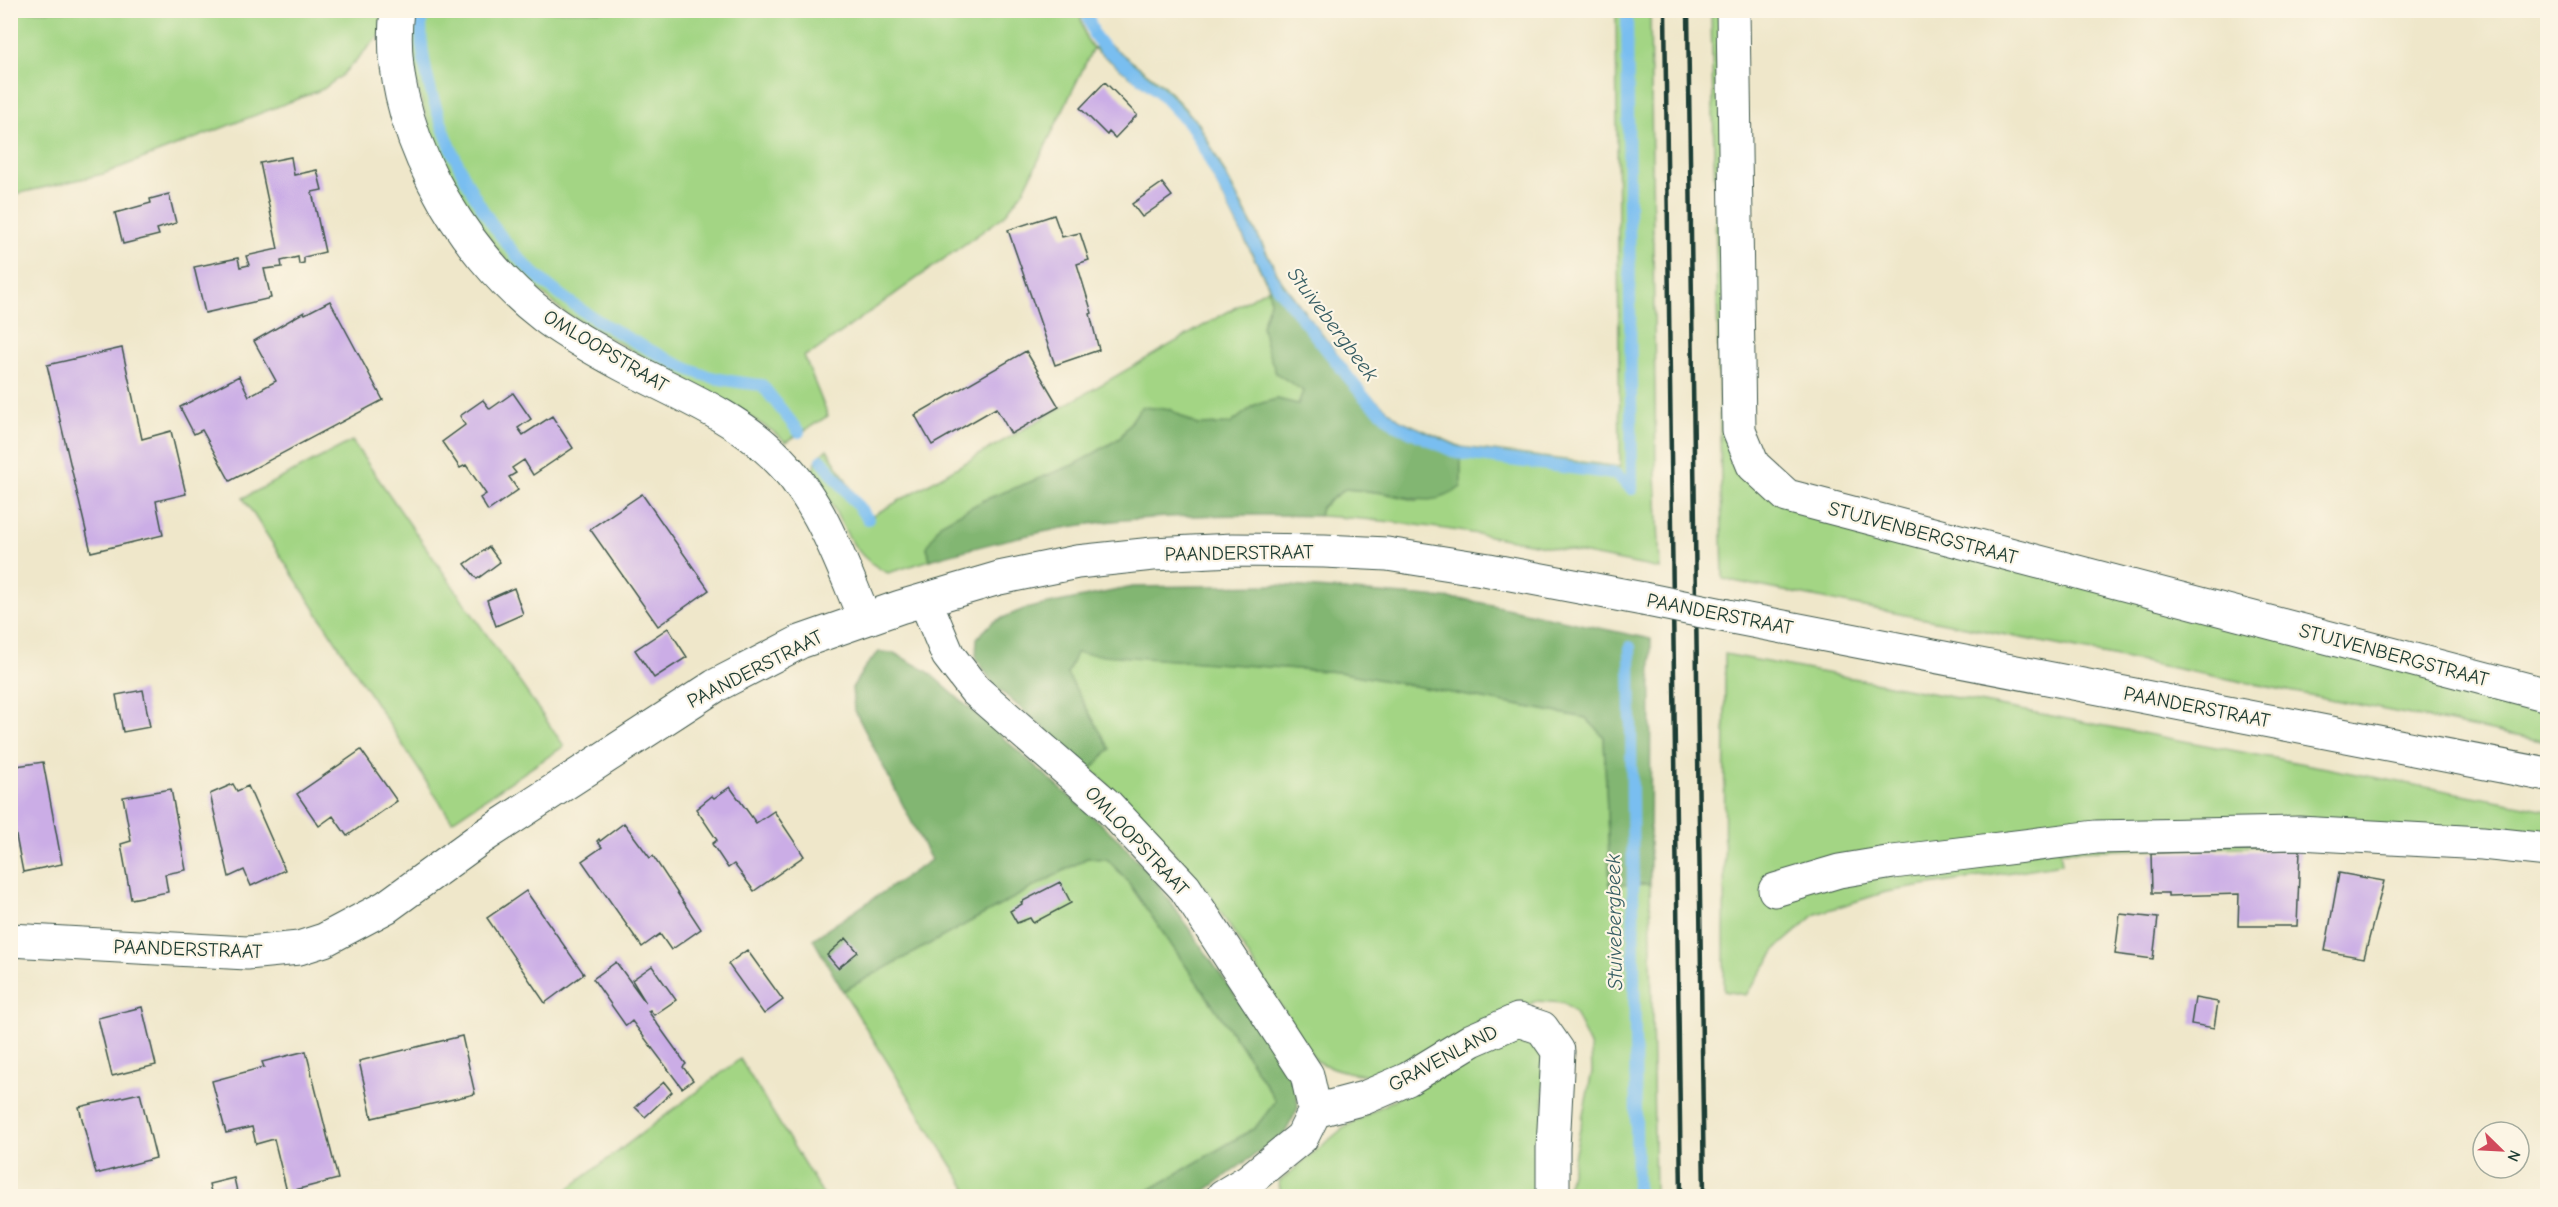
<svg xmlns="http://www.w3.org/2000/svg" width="2558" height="1207" font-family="'Comic Neue',sans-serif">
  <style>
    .green { fill: #a3d584; stroke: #61895c; stroke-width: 1.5 }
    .forest { fill: #82b672; stroke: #507a53; stroke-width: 1.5 }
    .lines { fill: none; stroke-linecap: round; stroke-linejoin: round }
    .stream { stroke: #79bef0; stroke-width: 12 }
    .building { fill: #cbade6 }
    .minor-casing { stroke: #3e564a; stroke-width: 35 }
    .minor { stroke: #fff; stroke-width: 33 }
    .rail { stroke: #1f3d34; stroke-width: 4.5 }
    .minor-bridge-casing { stroke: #3e564a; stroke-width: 35; stroke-linecap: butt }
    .minor-bridge { stroke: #fff; stroke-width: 33 }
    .labels { text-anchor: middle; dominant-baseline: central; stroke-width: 4.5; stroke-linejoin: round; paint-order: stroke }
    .street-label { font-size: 20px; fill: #1f3d34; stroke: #fcf5e5 }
    .water-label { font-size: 21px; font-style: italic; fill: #365d63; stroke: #fcf5e5 }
  </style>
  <rect width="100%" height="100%" fill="#fcf5e5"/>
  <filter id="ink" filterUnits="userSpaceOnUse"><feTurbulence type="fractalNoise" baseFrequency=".0167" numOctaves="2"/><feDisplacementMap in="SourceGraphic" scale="12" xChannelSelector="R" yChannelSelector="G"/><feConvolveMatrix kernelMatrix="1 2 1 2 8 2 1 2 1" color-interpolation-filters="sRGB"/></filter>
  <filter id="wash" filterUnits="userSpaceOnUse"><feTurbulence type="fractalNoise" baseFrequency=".008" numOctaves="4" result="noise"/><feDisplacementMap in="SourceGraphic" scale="24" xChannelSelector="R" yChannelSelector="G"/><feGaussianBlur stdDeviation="1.35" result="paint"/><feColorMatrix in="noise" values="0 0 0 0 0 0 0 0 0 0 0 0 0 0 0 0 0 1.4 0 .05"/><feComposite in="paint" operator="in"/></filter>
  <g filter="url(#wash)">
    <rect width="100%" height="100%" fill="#efe7ca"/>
    <path class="green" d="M10,11H382L380,35L341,76L323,89L103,174L11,195Z
      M411,11H1079L1086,38L1093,48L1024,190L1004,216L815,351L804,356L828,416L786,442L771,430L750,417L565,313L520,274L499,252L460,197L433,141L413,72Z
      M1616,11H1650L1656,473L1660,569C1547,546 1435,522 1319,516L1321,508L1345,489L1383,493L1418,501L1459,461L1461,447L1620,467Z
      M1711,11H1725L1751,481L2547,704V742L1723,579Z
      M1269,288L1270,302L1262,326L1276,373L1304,391L1298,404L1277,399L1255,405L1230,424L1197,425L1169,409L1141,407L1120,438L1076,464L984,500L927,547L930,560L888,573C843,553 840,507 812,472L817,459L827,449L869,518Z
      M352,441L564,746L452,821L243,498Z
      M1076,652L1339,672L1586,718L1604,737L1610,884H1650L1655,1196H1566L1592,1072L1591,1048L1575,1013L1563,1003L1536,1001L1383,1076C1358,1075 1339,1072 1316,1061L1205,888L1149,824L1091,769L1110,749L1067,674Z
      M1725,654L2547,810V840L2060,851L2062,864L1886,892L1816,914L1778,947L1746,995L1724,991Z
      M1087,858L1107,859L1126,879L1241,1046L1276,1101L1255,1128L1139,1196H971L843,991Z
      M1520,1037L1538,1045L1544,1061V1196H1281L1279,1182L1342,1129L1469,1056Z
      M740,1059L824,1196H559Z"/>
    <path class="forest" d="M1110,45L1163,85L1199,124L1282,282L1366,392L1400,420L1461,447V487C1435,508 1413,498 1384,493C1371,491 1358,490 1345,489L1321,507L1319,516C1248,514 1176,514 1104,522C1045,529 987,544 930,560L927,547L940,524L984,500L1076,464L1120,438L1141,407L1169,409L1197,425L1230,424L1255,405L1277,399L1298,404L1303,391L1276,373L1267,349L1262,326L1270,302L1269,287L1189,130L1155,95L1093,48Z
      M1278,585L1468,600L1651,639L1650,884L1610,885L1604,737L1586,718L1339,672L1076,653L1067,674L1110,749L1091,769L994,685L976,658L977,638L993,622L1024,609L1133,587Z
      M879,652L894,653L927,671L1119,840L1158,884L1296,1083L1298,1108L1285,1133L1198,1196H1139L1255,1128L1276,1101L1241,1046L1126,879L1107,859L1087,858L843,991L813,939L931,860L854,709L852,688L865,667Z"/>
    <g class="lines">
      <path class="stream" d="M422,10C418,48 428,87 441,122C458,170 483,217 517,256C554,297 606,327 654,352C670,360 687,370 704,375C723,381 743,383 762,385L799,432
        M1086,10L1094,35L1104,48L1158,91L1193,128L1277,287L1364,397L1396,425L1457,453L1616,474L1632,489
        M1627,10L1632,489
        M822,460L868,519
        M1630,647L1637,1196"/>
    </g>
    <g id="blocks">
      <path class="building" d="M1105,82L1137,115L1115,138L1109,132L1107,135L1080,108Z
        M291,157L294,175L317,170L322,190L312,192L325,252L304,257V263L299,264L298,257L281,261L282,267L264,269L271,298L205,313L194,267L238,258L240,267L249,265L246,256L278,249L260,163Z
        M1162,183L1172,196L1142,217L1132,204Z
        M169,194L176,223L157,229L159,235L123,244L115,213L151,203L150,199Z
        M1054,215L1062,237L1080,233L1089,260L1077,264L1092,313L1090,314L1099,350L1055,365L1008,230Z
        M330,301L383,400L230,481L202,430L194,434L180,407L239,376L249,396L276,381L254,341L304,312L305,314Z
        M122,348L142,439L171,431L186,494L156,501L163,535L91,552L47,365Z
        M1026,351L1059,407L1011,434L996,408L932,445L915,415Z
        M513,393L531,419L518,428L523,435L552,416L573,448L533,475L524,460L512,468L516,473L509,477L518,490L488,511L480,498L486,494L466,465L460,468L442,442L465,425L460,416L483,400L490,409Z
        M642,494L709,590L658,626L590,529Z
        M489,547L500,562L477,579L465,564Z
        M514,588L523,614L496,626L487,600Z
        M668,628L687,657L654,678L635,650Z
        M143,690L150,727L123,732L116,695Z
        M361,750L397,801L347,836L333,816L319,826L297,794Z
        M43,762L62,864L23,872L10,805V767Z
        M233,784L237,791L248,786L285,870L251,886L244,870L229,877L210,794Z
        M730,787L756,823L774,811L804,856L754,891L734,864L728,868L712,844L717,840L696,809L712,796L714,798Z
        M171,789L186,870L165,874L168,892L131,899L121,844L131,841L123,797Z
        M624,823L650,858L653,856L701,929L671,950L660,934L642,947L582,861L602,847L597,841L599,839L600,841Z
        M2300,850L2297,926H2238L2239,894L2168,896V893H2152L2151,853Z
        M2339,873L2384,881L2364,958L2325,951Z
        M1060,882L1071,903L1033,923L1030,918L1017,923L1010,911L1022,904L1021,902Z
        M526,891L584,974L545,1003L487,918Z
        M2120,914L2158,918L2153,959L2115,954Z
        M846,938L858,952L838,968L827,955Z
        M747,950L783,1000L764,1014L728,964Z
        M616,962L646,1003L632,980L652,966L676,1000L654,1015L650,1010L648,1011L686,1064L683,1067L693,1080L682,1088L632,1021L626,1026L593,979Z
        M2195,998L2218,1002L2214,1028L2191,1024Z
        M142,1007L156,1065L112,1076L98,1018Z
        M462,1036L475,1094L372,1118L359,1061Z
        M306,1051L338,1179L287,1192L274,1139L256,1144L252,1127L226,1133L212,1081L264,1067L262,1062Z
        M664,1082L672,1092L645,1117L635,1107Z
        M140,1093L156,1158L96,1174L79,1107Z
        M234,1178L238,1196H212L209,1184Z
        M59,1191L61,1196H43Z"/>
    </g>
  </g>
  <g filter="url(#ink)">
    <use href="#blocks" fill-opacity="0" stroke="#3e564a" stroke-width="1.5"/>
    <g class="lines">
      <g class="minor-casing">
        <path id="minor" d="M397,10C383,122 458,251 545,317C567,334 593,348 618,362C667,389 733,414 773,454C820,498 840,561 865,619
          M1733,10L1739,431L1753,465L1787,496L2548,695
          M925,600L948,655L975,690L1108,806L1185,888L1307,1075L1315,1111
          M1727,616L2548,775
          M1775,890L1839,871L1893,862L2096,837L2299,833L2482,843L2548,850
          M10,940L247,953L299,948L324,940L386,907L481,838L715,686L800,642L900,607L999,578L1077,562L1153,554L1233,550L1324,551L1387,554L1489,570L1643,599
          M1315,1111L1364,1098L1408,1079L1472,1040L1518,1020L1542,1028L1558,1051L1553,1148V1196
          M1223,1196L1248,1181L1302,1137L1315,1111"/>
      </g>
      <use href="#minor" class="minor"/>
      <path class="rail" d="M1665,10L1681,1196
        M1688,10L1704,1196"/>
      <g class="minor-bridge-casing">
        <path id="minor-bridge" d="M1643,599L1727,616"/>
      </g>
      <use href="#minor-bridge" class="minor-bridge"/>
    </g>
  </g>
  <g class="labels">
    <g class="street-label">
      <text transform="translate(606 351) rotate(31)">OMLOOPSTRAAT</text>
      <text transform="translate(1923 533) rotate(15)">STUIVENBERGSTRAAT</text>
      <text transform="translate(1239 553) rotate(-1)">PAANDERSTRAAT</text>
      <text transform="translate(1720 614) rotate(11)">PAANDERSTRAAT</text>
      <text transform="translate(2394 655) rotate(15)">STUIVENBERGSTRAAT</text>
      <text transform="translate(755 669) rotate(-27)">PAANDERSTRAAT</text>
      <text transform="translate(2197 707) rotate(11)">PAANDERSTRAAT</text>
      <text transform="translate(1137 841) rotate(47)">OMLOOPSTRAAT</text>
      <text transform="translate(188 949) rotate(2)">PAANDERSTRAAT</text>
      <text transform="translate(1443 1058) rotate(-28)">GRAVENLAND</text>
    </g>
    <g class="water-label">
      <text transform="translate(1333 324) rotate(53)">Stuivebergbeek</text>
      <text transform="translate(1614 922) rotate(-91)">Stuivebergbeek</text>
    </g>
  </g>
  <rect width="2558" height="1207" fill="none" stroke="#fcf5e5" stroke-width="36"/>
  <g transform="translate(2501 1150) rotate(114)"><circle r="28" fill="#fcf5e5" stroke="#a4ab9e" stroke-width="1.5"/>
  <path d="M0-4.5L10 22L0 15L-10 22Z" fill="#d1495b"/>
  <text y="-9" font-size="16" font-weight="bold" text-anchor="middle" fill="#1f3d34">N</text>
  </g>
</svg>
